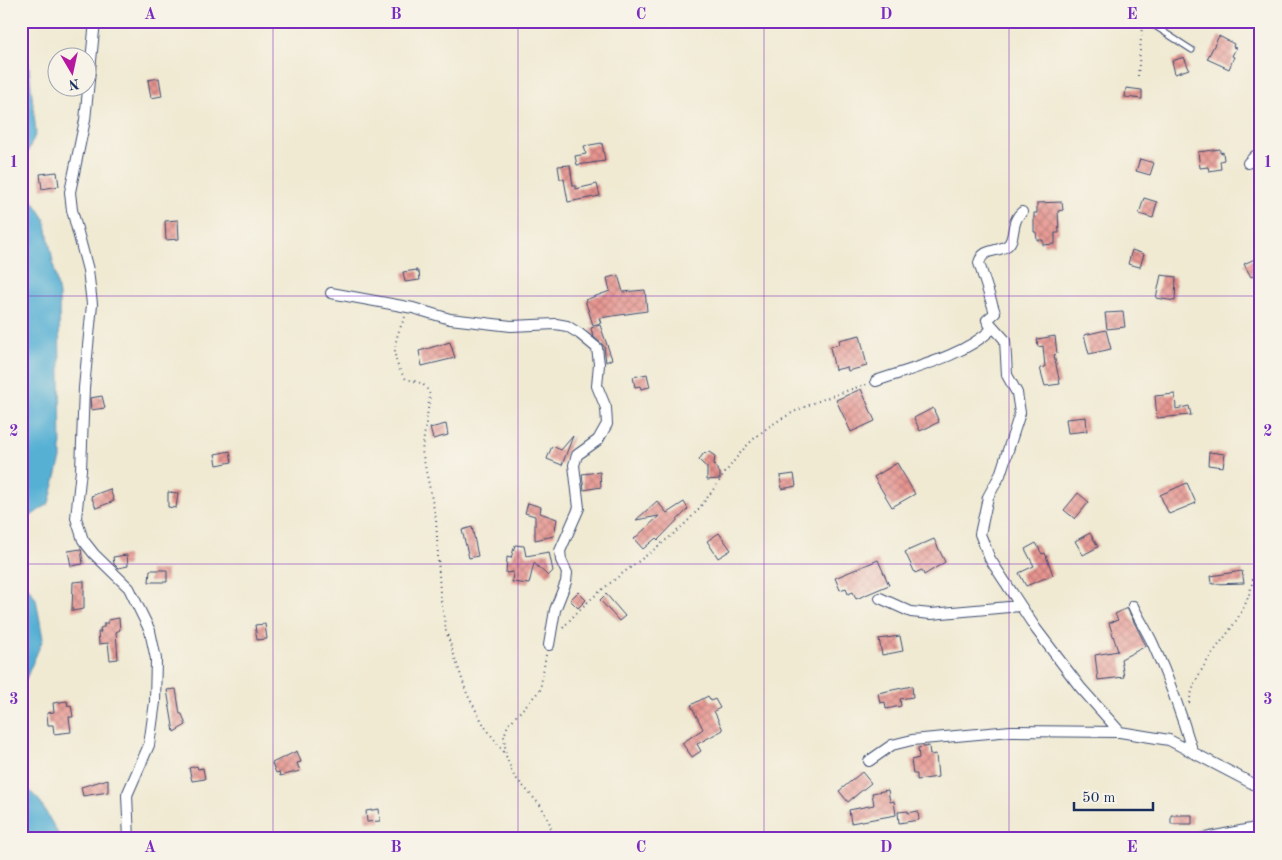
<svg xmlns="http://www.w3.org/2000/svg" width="1282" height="860" font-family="'Old Standard TT',serif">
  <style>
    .water { fill: #57b0d4; stroke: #397099 }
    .building { fill: url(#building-cross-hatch) }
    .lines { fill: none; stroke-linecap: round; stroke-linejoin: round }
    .service-casing { stroke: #3b4b70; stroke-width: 7 }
    .minor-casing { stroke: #3b4b70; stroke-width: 12 }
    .path { stroke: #3b4b70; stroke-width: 2; stroke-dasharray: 1 4; stroke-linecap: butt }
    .service { stroke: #fff; stroke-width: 5 }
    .minor { stroke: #fff; stroke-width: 10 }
    .grid { fill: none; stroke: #7b2cbf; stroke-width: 1; stroke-opacity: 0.55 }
    .neatline { fill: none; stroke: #7b2cbf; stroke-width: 2 }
    .grid-label { font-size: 16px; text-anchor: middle; font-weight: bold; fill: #7b2cbf }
  </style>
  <defs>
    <pattern id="building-cross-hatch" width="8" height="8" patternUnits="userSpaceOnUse" patternTransform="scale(1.25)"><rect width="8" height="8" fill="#e7948f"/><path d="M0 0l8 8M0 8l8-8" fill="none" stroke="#ba7978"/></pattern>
  </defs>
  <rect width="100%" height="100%" fill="#f7f3e8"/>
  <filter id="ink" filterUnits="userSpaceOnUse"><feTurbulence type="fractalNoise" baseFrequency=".02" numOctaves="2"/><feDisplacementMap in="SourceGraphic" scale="10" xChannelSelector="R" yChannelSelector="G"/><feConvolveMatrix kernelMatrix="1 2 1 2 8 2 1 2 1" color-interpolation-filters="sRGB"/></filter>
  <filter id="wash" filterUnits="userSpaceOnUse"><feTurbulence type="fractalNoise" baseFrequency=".0096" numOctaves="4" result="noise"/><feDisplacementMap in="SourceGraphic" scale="20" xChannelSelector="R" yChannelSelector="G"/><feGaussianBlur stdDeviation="1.12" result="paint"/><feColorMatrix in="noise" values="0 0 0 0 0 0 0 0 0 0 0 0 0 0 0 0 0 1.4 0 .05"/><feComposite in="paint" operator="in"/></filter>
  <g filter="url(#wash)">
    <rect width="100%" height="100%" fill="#f0ead3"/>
    <path class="water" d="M21,21H24L36,133L26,156L29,195L45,219L59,295L61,458L49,503L21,523Z
      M21,577L36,599L43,639L21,690Z
      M21,782L39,800L61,839H21Z"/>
    <g id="blocks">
      <path class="building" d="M1219,36L1234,44L1233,47L1236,48L1232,56L1234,57L1229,69L1207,59Z
        M1184,57L1189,69L1175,74L1172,61Z
        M159,78L162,96L151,98L148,80Z
        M1126,88L1142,90V99L1125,97Z
        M602,143L605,161L577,165L575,156L586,154L584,146Z
        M1220,149V153L1223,152L1224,160L1220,161L1221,169L1209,171L1208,167L1200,168L1198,152Z
        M1140,159L1154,163L1150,175L1136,171Z
        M570,165L573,186H576V189L597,184L600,196L568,202L564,179H560L558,166Z
        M57,172L59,186L42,189L40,174Z
        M1144,198L1157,202L1153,218L1139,214Z
        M1062,202L1063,210L1058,211L1059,233H1055V244L1043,245V240H1037L1036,232H1034V213H1037V203Z
        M178,220L179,239L166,240L165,221Z
        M1132,250L1144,254L1140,267L1128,264Z
        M1261,256V273L1251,277L1244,264Z
        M417,270V272H419L420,280L405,282L403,272Z
        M618,275L623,292L645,290L647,311L599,318L601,323L593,325L585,300L610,291L607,278Z
        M1161,275L1176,277L1175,301L1156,298Z
        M1123,312L1125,327L1107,329L1105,313Z
        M600,325L612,359L606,362L604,346L593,336L591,328Z
        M1106,330L1111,349L1089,354L1084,335Z
        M860,335L867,366L848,371L847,367L835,370L830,347L840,344L839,340Z
        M1055,336L1057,354L1054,355L1060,384L1045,386L1040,368L1045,367L1043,346L1038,347L1037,339Z
        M450,342L455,358L422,366L419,351Z
        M647,374L650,387L641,389L640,386L635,387L633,377Z
        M861,389L875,421L851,432L836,400Z
        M1175,394L1176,409L1189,406L1191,415L1157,418L1155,396Z
        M102,396L105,408L91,410L90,398Z
        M933,408L939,422L920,431L914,418Z
        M1086,417L1087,431L1068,433L1066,419Z
        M446,424L448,435L433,439L430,428Z
        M573,436L562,465L547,459L552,446L561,450Z
        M230,451L232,462L217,465L215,454Z
        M709,452L715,456L714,465L720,473V479L707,480V468L699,460L703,454Z
        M1209,452L1225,454L1223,467L1208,465Z
        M897,463L915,494L892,507L874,477Z
        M600,472L601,487L584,490L582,474Z
        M794,474L796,486L782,489L780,476Z
        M1187,483L1196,503L1169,514L1160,495Z
        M110,489L114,501L96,508L91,496Z
        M168,492L178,493L176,508L168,507Z
        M1078,493L1089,502L1075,519L1064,510Z
        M657,501L667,513L684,502L688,509L658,540L656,538L643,549L634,539L659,516L636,520Z
        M528,503L541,507L540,513L557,519L554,536L535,540V516L525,513Z
        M472,527L478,556L469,558L462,530Z
        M719,533L731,550L718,558L707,541Z
        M1090,533L1098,547L1083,555L1075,541Z
        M934,539L945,562L924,575L922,570L915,573L905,552Z
        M1036,543L1042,554L1045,553L1053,575L1026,586L1019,573L1034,566L1025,549Z
        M515,545L524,546L526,556L549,552L553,571L548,576L534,563L529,584L512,582L513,572L506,573L507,557L511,558Z
        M81,549L83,564L71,566L68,551Z
        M127,555L128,566L118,568L114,564L113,557Z
        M878,560L889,585L856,599L853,592L848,594L846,588L840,590L835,578Z
        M150,570H167V582H149Z
        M1242,571L1244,583L1212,584L1211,576Z
        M84,581V609L72,611L73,582Z
        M578,592L586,600L578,608L570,600Z
        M606,594L625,616L619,621L600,600Z
        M1127,608L1146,646L1121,659L1124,677L1098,680L1095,655L1118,651L1109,623L1118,620L1115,614Z
        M119,618L120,630L116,632L118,659L110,660L108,643L99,644L98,632H101L100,628L104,627V623H108V620Z
        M265,624L267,639L257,640L255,625Z
        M900,636L903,651L882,655L879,639Z
        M912,686L913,697L900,699L901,706L886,709L885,702L880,703L878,693Z
        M176,689L180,714H182L186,725L174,732L167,690Z
        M708,696L711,701L715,699L720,708L714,711L723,730L697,744L701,751L692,757L682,743L703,729L691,705Z
        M67,701L68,706L71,705L73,717H69L71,732L54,734L53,725H48L47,713L54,712L53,703Z
        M929,746L930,755L936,754L938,777L917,780V774H913L911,760L919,758L918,748Z
        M297,751L301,762L297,763L300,771L280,776L279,772L276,773L272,763Z
        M197,766L198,769L203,768L205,779L192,781L189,768Z
        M862,772L871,783L848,802L839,791Z
        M108,779V792L83,796L81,787Z
        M888,790L890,802L894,801L896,815L851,823L849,810L874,805L872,793Z
        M379,809L380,821L367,822L366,811Z
        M908,811V813L918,811L919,820L899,823L898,812Z
        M1171,815H1192V824H1171Z"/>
    </g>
  </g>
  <g filter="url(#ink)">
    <use href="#blocks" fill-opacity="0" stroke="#3b4b70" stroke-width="1"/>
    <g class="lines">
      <g class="service-casing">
        <path id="service" d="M1147,21L1192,50"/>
      </g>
      <g class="minor-casing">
        <path id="minor" d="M95,21L85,120L70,192L72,210L88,270L92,304L84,388L81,470L76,518L83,540L94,554L129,588L150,631L156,659L155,702L149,745L127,795L129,839
          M1248,163L1255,156L1261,154
          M331,293L413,308L450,319L511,326L556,324L567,326L580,334L597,348L599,364L597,386L606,408L607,424L598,440L577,455L574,465L579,508L560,551L561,560L567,573L566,582L555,610L549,645
          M987,320L1005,340L1007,375L1017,393L1020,413L1000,475L988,497L980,534L990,559L1036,629L1080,687L1120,732
          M876,381C913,368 964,356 992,329L987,320L995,313L979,263C983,247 998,253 1008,245C1016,238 1010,222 1022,212
          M880,598L911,612L931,614L1020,606
          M1133,606C1139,619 1147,631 1153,644C1169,679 1182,716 1193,753
          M869,761L892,745L912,740L1011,731L1120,732L1169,740L1261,788
          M1200,839L1261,827"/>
      </g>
      <path class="path" d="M1138,76L1142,26
        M405,317C394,340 389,358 406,379C418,382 425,382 430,395L422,451L436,519L440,593L446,631L467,694L485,727L505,754
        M563,628C595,589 640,563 678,530C704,508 720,477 742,451C774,414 822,399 867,384
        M546,655L540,690L508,725L504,736L506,756L514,776L541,806L550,824L553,839
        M1189,703C1199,652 1244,631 1253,579"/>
      <use href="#service" class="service"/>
      <use href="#minor" class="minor"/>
    </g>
  </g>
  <path class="grid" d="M273,21V839M518,21V839M764,21V839M1009,21V839M21,296H1261M21,564H1261"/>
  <rect width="1282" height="860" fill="none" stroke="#f7f3e8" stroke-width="55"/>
  <g transform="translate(72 72) rotate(171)"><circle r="24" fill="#f7f3e8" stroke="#9fa5b1"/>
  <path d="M0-4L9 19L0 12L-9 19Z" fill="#b5179e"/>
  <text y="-8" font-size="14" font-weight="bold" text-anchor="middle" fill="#1b2f5e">N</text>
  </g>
  <path d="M1074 802v8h79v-8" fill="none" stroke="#1b2f5e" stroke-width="2.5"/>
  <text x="1082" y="802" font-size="15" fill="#1b2f5e" stroke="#f7f3e8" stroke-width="4" paint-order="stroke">50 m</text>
  <rect x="28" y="28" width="1226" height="804" class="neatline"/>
  <g class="grid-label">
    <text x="150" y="19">A</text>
    <text x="396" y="19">B</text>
    <text x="641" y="19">C</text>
    <text x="886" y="19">D</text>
    <text x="1132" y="19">E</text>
    <text x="14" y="167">1</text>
    <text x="1268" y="167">1</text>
    <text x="14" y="436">2</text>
    <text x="1268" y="436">2</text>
    <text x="14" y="704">3</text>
    <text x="1268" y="704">3</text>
    <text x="150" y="852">A</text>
    <text x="396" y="852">B</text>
    <text x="641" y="852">C</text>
    <text x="886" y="852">D</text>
    <text x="1132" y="852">E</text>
  </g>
</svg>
